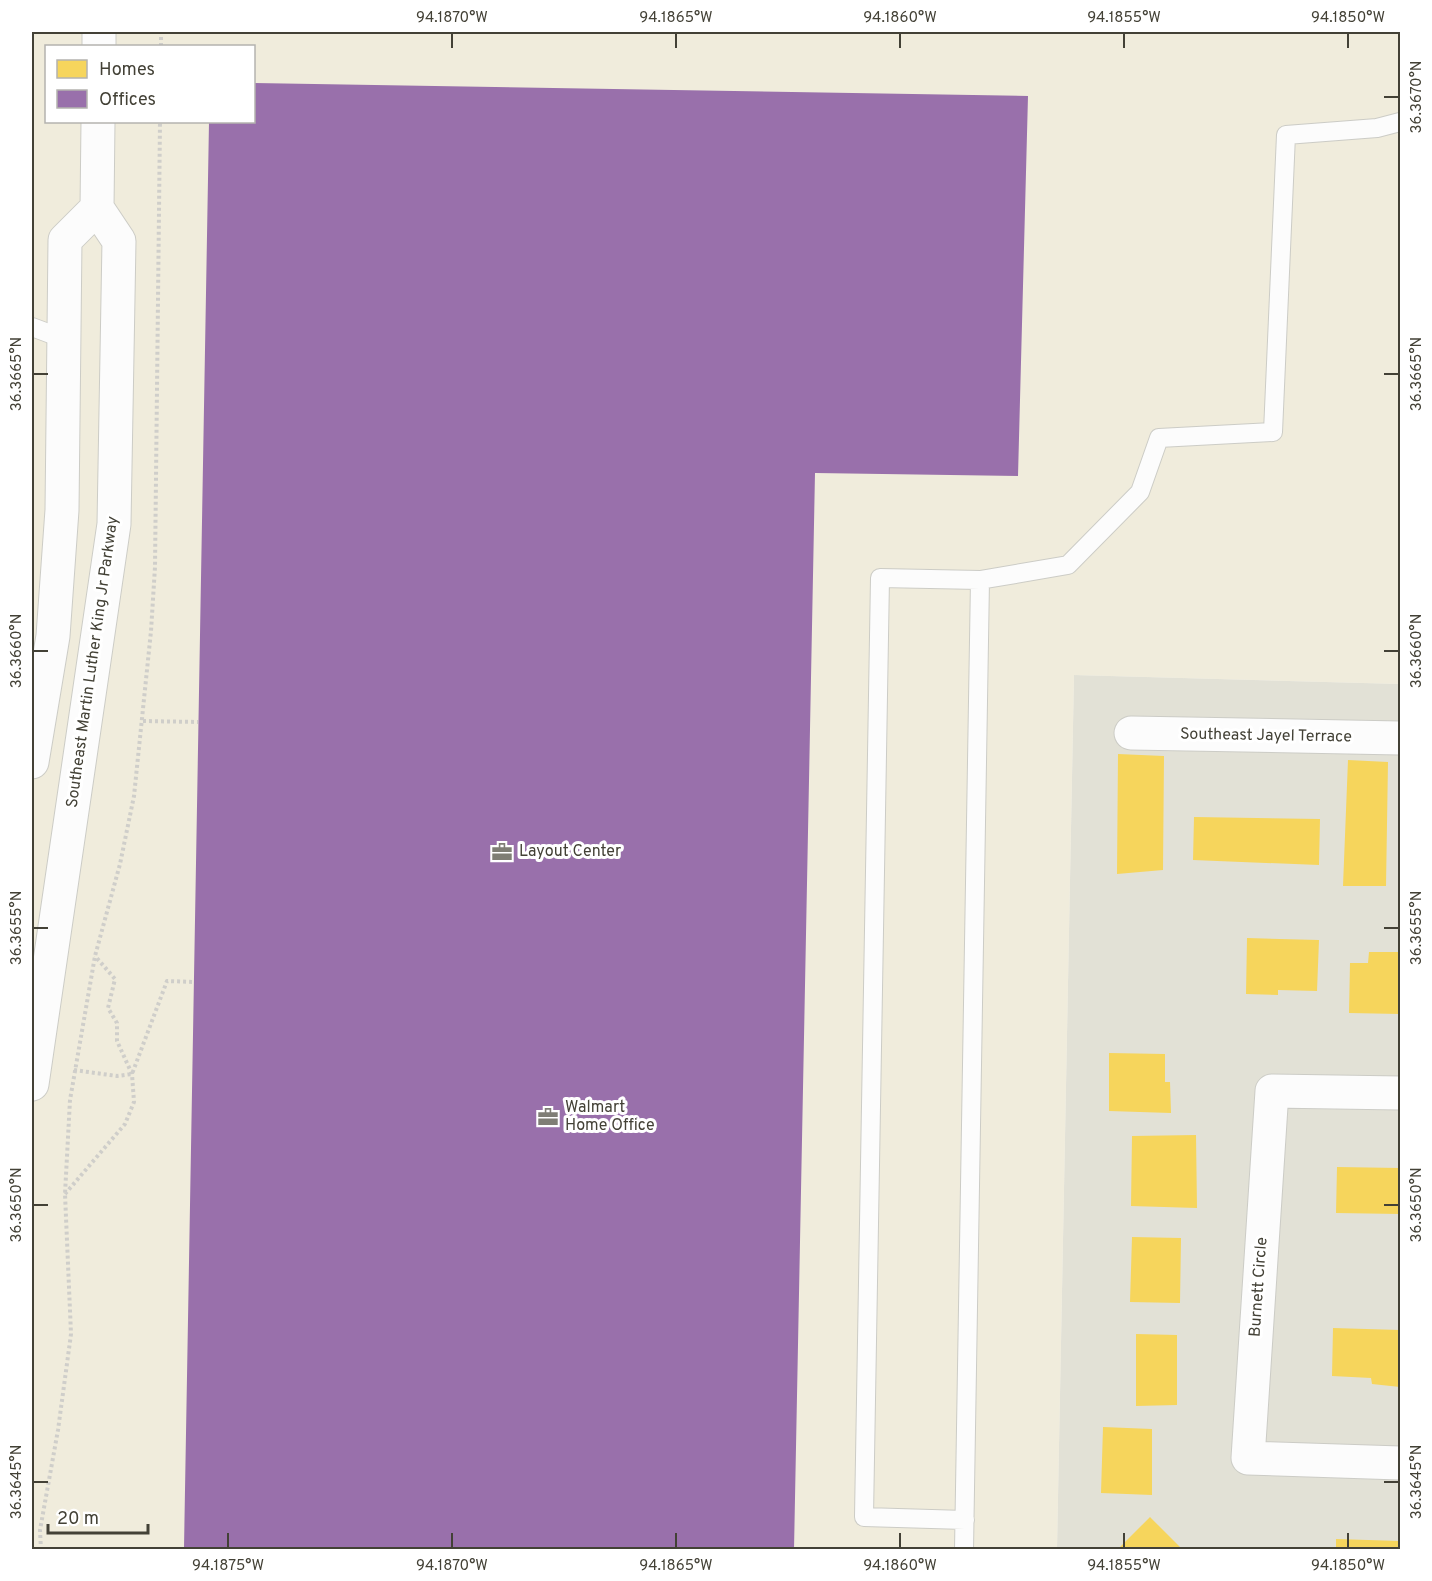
<svg xmlns="http://www.w3.org/2000/svg" width="1432" height="1581" font-family="Overpass,sans-serif">
  <style>
    .residential { fill: #e2e1d6 }
    .commercial { fill: #f0ecdc; fill-rule: evenodd }
    .homes { fill: #f6d55c }
    .offices { fill: #9970ab }
    .lines { fill: none; stroke-linecap: round; stroke-linejoin: round }
    .service-casing { stroke: #ccccc6; stroke-width: 20 }
    .minor-casing { stroke: #ccccc6; stroke-width: 35 }
    .tertiary-casing { stroke: #ccccc6; stroke-width: 35 }
    .path { stroke: #cfceca; stroke-width: 4; stroke-dasharray: 3 3; stroke-linecap: butt }
    .service { stroke: #fcfcfc; stroke-width: 18 }
    .minor { stroke: #fcfcfc; stroke-width: 33 }
    .tertiary { stroke: #fcfcfc; stroke-width: 33 }
    .ticks { fill: none; stroke: #434136; stroke-width: 2 }
    .labels { text-anchor: middle; dominant-baseline: central; stroke-width: 6; stroke-linejoin: round; paint-order: stroke }
    .street-label { font-size: 16px; fill: #434136; stroke: #fff }
    .poi-label { font-size: 16px; fill: #434136; stroke: #fff; text-anchor: start }
    .neatline { fill: none; stroke: #434136; stroke-width: 2 }
    .ticks-label { font-size: 15px; text-anchor: middle; fill: #434136 }
  </style>
  <rect width="100%" height="100%" fill="#eeeee9"/>
  <path class="residential" d="M1074,675L1400,684V1549L1057,1550Z"/>
  <path class="commercial" d="M32,32H1400V684L1074,675L1057,1549L32,1550ZM46,46H254V122H46Z"/>
  <path class="homes" d="M1118,754L1164,756L1163,870L1117,874Z
    M1348,760L1388,762L1386,886H1343Z
    M1194,817L1320,819L1319,865L1193,860Z
    M1247,938L1319,940L1317,991L1278,990V995L1246,994Z
    M1369,952H1400V1014L1349,1013L1350,963H1368Z
    M1109,1053L1165,1054V1082H1170L1171,1113L1109,1111Z
    M1196,1135L1197,1208L1131,1206L1132,1136Z
    M1337,1167L1400,1168V1214L1336,1213Z
    M1132,1237L1181,1238L1180,1303L1130,1302Z
    M1333,1328L1400,1330V1387L1372,1384L1371,1378L1332,1376Z
    M1136,1334L1177,1335V1405L1136,1406Z
    M1103,1427L1152,1429V1495L1101,1493Z
    M1150,1517L1183,1550H1117Z
    M1336,1539L1400,1541V1550H1336Z"/>
  <path class="offices" d="M254,83L1028,96L1018,476L815,473L794,1550L184,1548L209,122H254Z"/>
  <g class="lines">
    <g class="service-casing">
      <path id="service" d="M32,327L64,339
        M965,1520L864,1517L880,578L980,580
        M964,1550L980,580L1068,565L1140,492L1159,438L1273,432L1286,135L1377,128L1400,122"/>
    </g>
    <g class="minor-casing">
      <path id="minor" d="M1131,733L1400,738
        M1400,1093L1272,1091L1248,1458L1400,1463"/>
    </g>
    <g class="tertiary-casing">
      <path id="tertiary" d="M99,46V32
        M32,762L53,636L62,510L65,240L97,208
        M32,1084L114,524L119,241L97,208L98,122"/>
    </g>
    <path class="path" d="M161,46V32
      M143,721L198,722
      M74,1070L117,1076L132,1074L167,981L194,982
      M65,1194L125,1124L134,1102L132,1074L117,1041V1023L108,1008L115,979L95,956
      M41,1550L40,1530L58,1430L71,1334L65,1194L70,1100L95,956L120,864L134,796L151,631L155,567L160,122"/>
    <use href="#service" class="service"/>
    <use href="#minor" class="minor"/>
    <use href="#tertiary" class="tertiary"/>
  </g>
  <path class="ticks" d="M452,33V48M676,33V48M900,33V48M1124,33V48M1348,33V48M1384,97H1399M33,374H48M1384,374H1399M33,651H48M1384,651H1399M33,928H48M1384,928H1399M33,1205H48M1384,1205H1399M33,1482H48M1384,1482H1399M228,1533V1548M452,1533V1548M676,1533V1548M900,1533V1548M1124,1533V1548M1348,1533V1548"/>
  <defs>
    <g id="office-bare" transform="scale(1.62)"><path d="M-6-3h4V-5.5h4V-3h4V5H-6ZM-1-4.5V-3h2v-1.5ZM-6 0V1H6V0Z" fill="#7f7e75" stroke="#fff" stroke-width="2.5" paint-order="stroke"/></g>
  </defs>
  <g fill-rule="evenodd">
    <use href="#office-bare" x="502" y="852"/>
    <use href="#office-bare" x="548" y="1117"/>
  </g>
  <g class="labels">
    <g class="street-label">
      <text transform="translate(93 662) rotate(-82)">Southeast Martin Luther King Jr Parkway</text>
      <text transform="translate(1266 736) rotate(1)">Southeast Jayel Terrace</text>
      <text transform="translate(1259 1287) rotate(-86)">Burnett Circle</text>
    </g>
    <g class="poi-label">
      <text x="519" y="852">Layout Center</text>
      <text x="565" y="1108">Walmart<tspan x="565" dy="18">Home Office</tspan></text>
    </g>
  </g>
  <rect width="1432" height="1581" fill="none" stroke="#ffffff" stroke-width="66"/>
  <rect x="45" y="45" width="210" height="78" fill="#ffffff" stroke="#b4b3af" stroke-width="1.5"/>
  <rect x="57" y="60" width="30" height="18" fill="#f6d55c" stroke="#b4b3af" stroke-width="1.5"/>
  <text x="99" y="75" font-size="18" fill="#434136">Homes</text>
  <rect x="57" y="90" width="30" height="18" fill="#9970ab" stroke="#b4b3af" stroke-width="1.5"/>
  <text x="99" y="105" font-size="18" fill="#434136">Offices</text>
  <path d="M48 1524v9h100v-9" fill="none" stroke="#434136" stroke-width="3"/>
  <text x="57" y="1524" font-size="18" fill="#434136" stroke="#ffffff" stroke-width="4.5" paint-order="stroke">20 m</text>
  <rect x="33" y="33" width="1366" height="1515" class="neatline"/>
  <g class="ticks-label">
    <text x="452" y="22">94.1870°W</text>
    <text x="676" y="22">94.1865°W</text>
    <text x="900" y="22">94.1860°W</text>
    <text x="1124" y="22">94.1855°W</text>
    <text x="1348" y="22">94.1850°W</text>
    <text transform="translate(1416 97) rotate(-90)" y="5">36.3670°N</text>
    <text transform="translate(16 374) rotate(-90)" y="5">36.3665°N</text>
    <text transform="translate(1416 374) rotate(-90)" y="5">36.3665°N</text>
    <text transform="translate(16 651) rotate(-90)" y="5">36.3660°N</text>
    <text transform="translate(1416 651) rotate(-90)" y="5">36.3660°N</text>
    <text transform="translate(16 928) rotate(-90)" y="5">36.3655°N</text>
    <text transform="translate(1416 928) rotate(-90)" y="5">36.3655°N</text>
    <text transform="translate(16 1205) rotate(-90)" y="5">36.3650°N</text>
    <text transform="translate(1416 1205) rotate(-90)" y="5">36.3650°N</text>
    <text transform="translate(16 1482) rotate(-90)" y="5">36.3645°N</text>
    <text transform="translate(1416 1482) rotate(-90)" y="5">36.3645°N</text>
    <text x="228" y="1570">94.1875°W</text>
    <text x="452" y="1570">94.1870°W</text>
    <text x="676" y="1570">94.1865°W</text>
    <text x="900" y="1570">94.1860°W</text>
    <text x="1124" y="1570">94.1855°W</text>
    <text x="1348" y="1570">94.1850°W</text>
  </g>
</svg>
